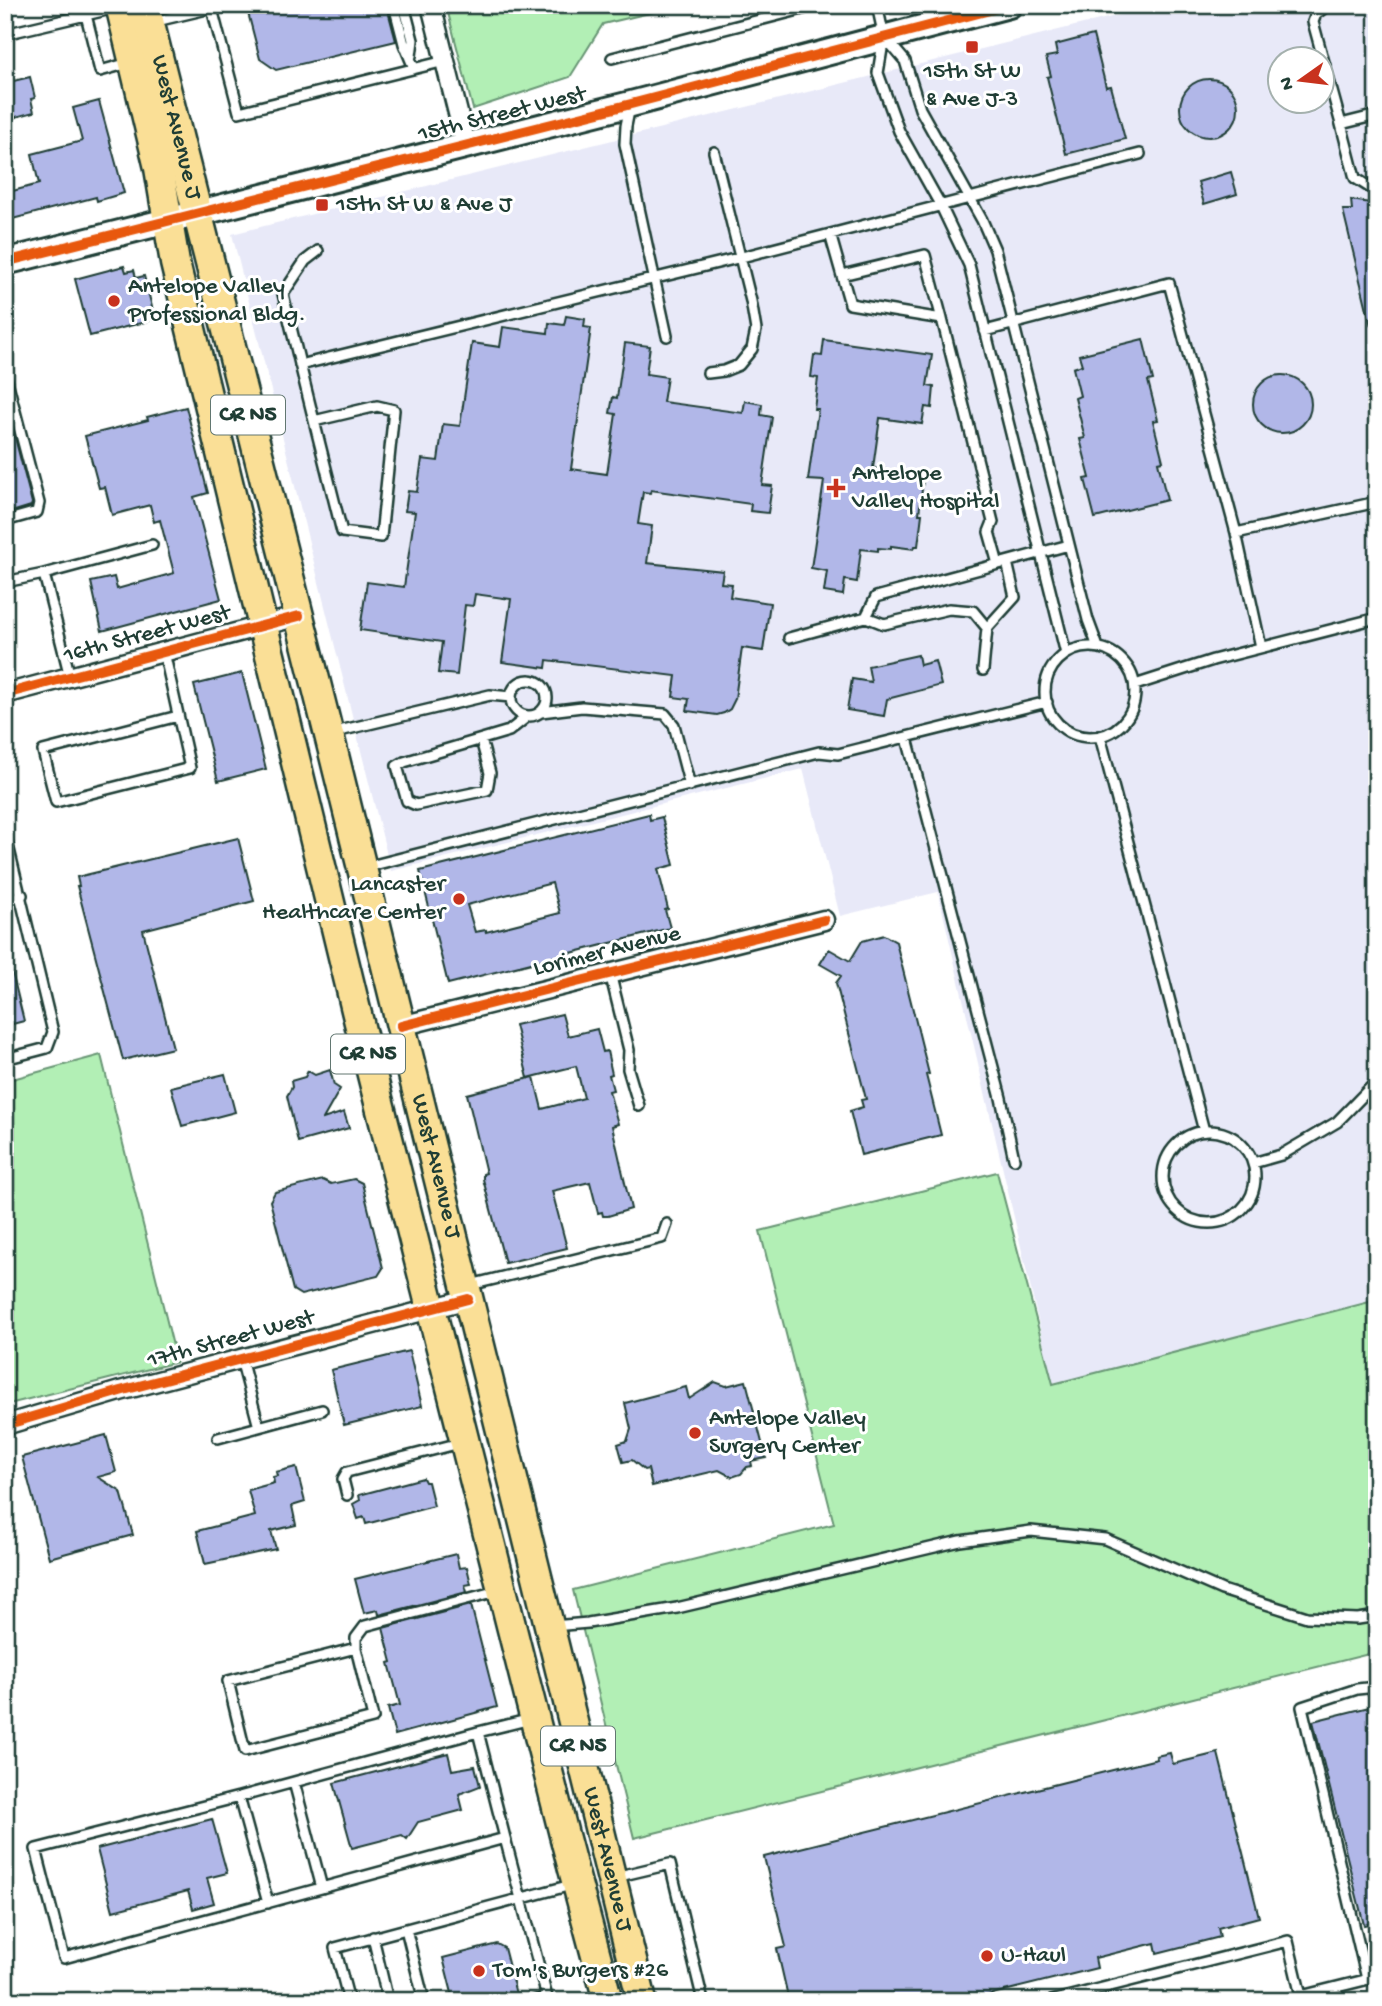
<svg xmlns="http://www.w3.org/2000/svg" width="1382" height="2006" font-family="'Gochi Hand',sans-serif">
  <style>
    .built { fill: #e8e9f8; fill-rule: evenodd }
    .green { fill: #b2efb5; stroke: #689674; stroke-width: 2 }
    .building { fill: #b1b7e8; stroke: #1f3d34; stroke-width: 2; fill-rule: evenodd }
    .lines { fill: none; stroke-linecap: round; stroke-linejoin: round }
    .lane-casing { stroke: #1f3d34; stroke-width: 14 }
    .street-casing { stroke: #1f3d34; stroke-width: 23 }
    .secondary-casing { stroke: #1f3d34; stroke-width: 30 }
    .primary-casing { stroke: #1f3d34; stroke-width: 33 }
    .lane { stroke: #fff; stroke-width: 9 }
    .street { stroke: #fff; stroke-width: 18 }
    .secondary { stroke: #fff; stroke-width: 24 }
    .primary { stroke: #fadf96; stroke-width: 28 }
    .cycleway-casing { stroke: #fff; stroke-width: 15 }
    .cycleway { stroke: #e8590c; stroke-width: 10 }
    .poi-dot { fill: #c8321e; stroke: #fff; stroke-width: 2.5 }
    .labels { text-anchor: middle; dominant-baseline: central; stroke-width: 6; stroke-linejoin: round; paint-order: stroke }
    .shield { fill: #fff; stroke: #627771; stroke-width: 2 }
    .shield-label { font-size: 23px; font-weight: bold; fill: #1f3d34 }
    .poi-label { font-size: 24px; fill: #1f3d34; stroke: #fff; text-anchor: start }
    .street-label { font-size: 24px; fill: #1f3d34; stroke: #fff }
  </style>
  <rect width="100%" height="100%" fill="#fff"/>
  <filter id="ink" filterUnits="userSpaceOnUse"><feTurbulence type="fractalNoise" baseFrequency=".0143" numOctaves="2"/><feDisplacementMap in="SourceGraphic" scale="14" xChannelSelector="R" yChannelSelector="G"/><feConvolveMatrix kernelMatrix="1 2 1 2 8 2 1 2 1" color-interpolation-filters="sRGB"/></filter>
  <g filter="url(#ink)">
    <path class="built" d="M1160,5H1377V1300L1053,1384L938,892L840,916L803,769L391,871L232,234ZM1280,60H1322V102H1280Z"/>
    <path class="green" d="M446,5H683L603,24L570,77L473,109Z
      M101,1055L177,1362L5,1405V1081Z
      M997,1172L1053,1384L1377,1300V1652L634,1838L573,1590L834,1524L760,1231Z"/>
    <path class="building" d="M246,5H389L388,11L396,41L276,70L260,59Z
      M1093,35L1106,87L1111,86L1125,139L1066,154L1047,77L1051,76L1046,57L1057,55L1055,45Z
      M30,77L35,98L31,99L34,112L5,120V83Z
      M1180 108a29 29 0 1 1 58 0a29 29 0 1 1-58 0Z
      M99,101L124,193L97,201L96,197L5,221V193L39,184L32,154L82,141L73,108Z
      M1231,172L1237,194L1204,204L1198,182Z
      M1351,200L1377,204V326H1371L1343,210H1352Z
      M124,266L126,272L134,270L136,278L144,276L153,311L147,312L149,321L90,336L75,279Z
      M566,316L585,319L584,327L591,328L571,469L607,474L616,414L610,413L613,397L617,398L625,343L650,346L646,374L667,377L663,402L743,413L745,401L762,404L761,415L772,417L762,485L772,486L768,513L750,511L751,504L651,490L650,493L643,492L638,524L652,526L647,563L723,571L721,583L732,584L730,597L770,603L763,651L742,648L735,699L730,709L724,713L717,715L687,711L689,699L673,697L676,676L547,660L546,668L502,662L511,599L475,594L473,606L465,605L457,675L438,673L442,642L360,630L367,582L404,587L415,512L405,511L408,491L417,492L422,459L438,461L443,424L460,426L472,343L500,347L503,327L548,333L549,323L564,325Z
      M1143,339L1153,380L1148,381L1158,420L1153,421L1163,461L1158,462L1167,500L1095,518L1085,479L1090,478L1080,439L1085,438L1075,398L1080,396L1073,368L1082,365L1079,355Z
      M824,340L932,355L927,386L934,387L932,408L925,407L922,424L880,418L873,468L897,471V477L923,481L919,514H922L918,546H915L914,549L891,546V549L878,548V551L861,549L857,582L845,580L843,595L824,592L827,571L811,568L824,481L808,480L818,409H814L818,378L811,377L814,355L822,356Z
      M1253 404a29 29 0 1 1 58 0a29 29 0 1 1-58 0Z
      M186,407L208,493L194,497L221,599L102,631L91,582L114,577L117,589L174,573L160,520L154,522L150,505L112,515L105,487L99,488L85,436L148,420L147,417Z
      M9,415L32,503L31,506L5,514V416Z
      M918,655L920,665L935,661L941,685L887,699L884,716L847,710L852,679L871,682L868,666Z
      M242,673L266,769L218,781L194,685Z
      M649,814L650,820L662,817L674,865L658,869L668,909L665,910L670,928L448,984L420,871ZM552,883L560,913L486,932V930L475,932L467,905Z
      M238,838L254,901L143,930L173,1048L123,1060L77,886H79L77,877Z
      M884,935L896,942L929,1074L926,1075L941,1135L861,1155L850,1111L863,1107L861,1100L866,1099L836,983L841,976L820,964L829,949L850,961L862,941Z
      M11,968L24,1021L5,1026V969Z
      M562,1014L568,1036L597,1029L603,1052L607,1051L612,1074L609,1075L613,1090L609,1091L618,1124L612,1126L631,1209L608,1216H603L602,1212L598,1213L590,1182L552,1191L567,1248L505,1263L483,1179V1174L486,1173L467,1094L534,1077L542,1109L584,1098L576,1066L528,1078L515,1025Z
      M330,1070L334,1085L340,1089L323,1119L344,1112L349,1128L298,1142L287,1096L292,1087L291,1081L305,1077L308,1071L315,1075Z
      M225,1074L235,1112L182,1126L171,1087Z
      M354,1179L362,1183L383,1268L378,1276L301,1295L293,1290L270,1201L275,1192L323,1180L331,1184Z
      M409,1351L422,1406L344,1425L331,1370Z
      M746,1381L766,1458L751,1461L752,1466L747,1467L741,1474L732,1477L719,1470L652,1486L648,1469L644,1470L632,1460L623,1462L618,1444L627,1441L631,1429L625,1403L686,1387L689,1399L715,1382L726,1386Z
      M106,1435L116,1472L98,1477L121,1492L133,1535L49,1558L22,1457Z
      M296,1467L305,1502L292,1506L296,1525L271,1531L276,1549L205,1564L197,1531L255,1516L248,1490L274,1483L273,1477L277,1476L276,1472Z
      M423,1478L425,1482H428L434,1506L366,1524L364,1517L358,1519L353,1504L360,1500L359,1495Z
      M456,1554L459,1568L467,1567L471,1584L465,1585L467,1592L379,1615L378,1610L364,1613L355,1579Z
      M471,1605L497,1707L395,1735L388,1708L400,1705L389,1663L392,1662L383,1628Z
      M1377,1705V1922L1364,1925L1313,1721Z
      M448,1753L452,1770L475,1766L480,1786L459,1794L463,1810L418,1822L407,1839L402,1835L352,1848L334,1783Z
      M1170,1753L1173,1764L1218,1753L1259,1917L1218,1928L1220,1937L1157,1953L1155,1943L1095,1958L1097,1968L964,2001H789L777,1949L786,1947L764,1857L1157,1759L1156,1756Z
      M212,1819L227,1873L207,1878L214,1903L193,1909L188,1891L113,1911L97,1849Z
      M497,1944L504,1948L516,1994L512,2001H454L443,1958Z"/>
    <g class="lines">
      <g class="lane-casing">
        <path id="lane" d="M211,5L239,112L445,61
          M404,5L413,40L411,56
          M877,5L884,37L878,73L899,131L941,206L969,265L1066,654
          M1328,5L1316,14L1313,22L1341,124
          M395,9L404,44L414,68
          M86,15L100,71L129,63
          M152,22L211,8
          M5,34L115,8
          M888,41L905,61L920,109L982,220L995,250L1088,620L1098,647
          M612,58L818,5
          M630,106L626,126L625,144L667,336
          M1377,115L1341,124L1355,178L1377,192
          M830,234L850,304L942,319L993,522L989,532L998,564
          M842,275L925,255L942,319
          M985,331L1169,283L1236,533
          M300,365L730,260L1140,154
          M5,373L39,503L37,512L5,521
          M708,373L724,371L739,365L752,349L756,330L751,301L714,152
          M314,421L377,406L394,410L381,537L342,532C322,453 302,374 283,294L305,261L318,251
          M5,582L44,574
          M866,617L884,624L949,609L973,611L987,628
          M789,638L866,617L876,597L1069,545
          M1261,647L1236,533L1377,502
          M1045 692a45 45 0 1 1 90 0a45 45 0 1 1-90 0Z
          M164,652L190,768L56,802L43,751L178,716
          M983,670L987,628L1015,597L1007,562
          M70,677L44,574L152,545
          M511 698a18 18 0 1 1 36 0a18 18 0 1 1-36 0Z
          M1135,685L1213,660L1377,618
          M541,712L582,707L665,714L674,725L690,786
          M331,733L490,695L511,697
          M1100,736L1204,1131
          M907,738L1001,1098L1014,1159
          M481,740L490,773L487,790L416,805L407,801L397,766L404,762L509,731L528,716
          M5,833L53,1032L47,1048L5,1059
          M366,867L819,752L838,754L1047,702
          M5,900L22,895
          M610,973L629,1050L628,1069L639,1106
          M1163 1177a46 46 0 1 1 92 0a46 46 0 1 1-92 0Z
          M1253,1163L1281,1155L1337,1122L1377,1081
          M470,1285L662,1238L667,1224
          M241,1359L259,1427
          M218,1438L322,1410
          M347,1495L343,1479L347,1472L460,1443
          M553,1626L588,1623L677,1608L960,1541L1031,1531L1105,1539L1222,1590L1307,1617L1358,1619L1377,1616
          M356,1648L228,1681L245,1751L373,1718L356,1648V1638L365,1626L497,1591
          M478,1732L531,1719
          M294,1782L322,1888
          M239,1797L268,1903
          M505,1838L478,1732L239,1797L36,1849L64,1958L505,1838L548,2001
          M615,1877L670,1864L703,2001
          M406,1929L424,2001
          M373,1937L388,2001
          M1367,1979L1302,1707L1357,1689L1377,1687
          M1302,2000L1301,1996L1377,1977
          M349,2001L335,1948L575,1884
          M533,2001L547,1997
          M1051,2001L1288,1941L1301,1996L1277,2001"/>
      </g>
      <g class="street-casing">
        <path id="street" d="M431,5L466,145
          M5,694L299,616
          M401,1026L824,920
          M5,1425L120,1391L468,1299"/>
      </g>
      <g class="secondary-casing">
        <path id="secondary" d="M5,262L631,104L1009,5"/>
      </g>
      <g class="primary-casing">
        <g id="primary">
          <path d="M120,5L159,168L175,263L362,1035L564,1835L608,2001"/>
          <path id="s1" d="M145,5L330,739L642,2001"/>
        </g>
      </g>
      <use href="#lane" class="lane"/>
      <use href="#street" class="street"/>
      <use href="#secondary" class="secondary"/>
      <use href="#primary" class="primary"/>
      <g class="cycleway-casing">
        <path id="cycleway" d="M5,262L631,104L1009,5
          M5,694L299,616
          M401,1026L824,920
          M5,1425L120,1391L468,1299"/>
      </g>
      <use href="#cycleway" class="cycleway"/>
    </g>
  </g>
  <g class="poi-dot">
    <rect x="965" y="40" width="14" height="14" rx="3.5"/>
    <rect x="315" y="198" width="14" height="14" rx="3.5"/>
    <circle cx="114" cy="301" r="7"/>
    <path d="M832.5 477.5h7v7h7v7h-7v7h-7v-7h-7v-7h7z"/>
    <circle cx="459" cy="899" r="7"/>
    <circle cx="695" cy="1433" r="7"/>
    <circle cx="987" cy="1956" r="7"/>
    <circle cx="479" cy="1971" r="7"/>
  </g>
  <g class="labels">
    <g class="shield">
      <rect x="211" y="395.5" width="74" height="39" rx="5"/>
      <rect x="331" y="1034.5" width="74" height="39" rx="5"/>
      <rect x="541" y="1726.5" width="74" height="39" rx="5"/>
    </g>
    <g class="shield-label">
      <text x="248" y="415">CR N5</text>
      <text x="368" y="1054">CR N5</text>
      <text x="578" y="1746">CR N5</text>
    </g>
    <g class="poi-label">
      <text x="972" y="72" text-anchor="middle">15th St W<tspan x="972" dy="28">&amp; Ave J-3</tspan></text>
      <text x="336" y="205">15th St W &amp; Ave J</text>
      <text x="128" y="287">Antelope Valley<tspan x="128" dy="28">Professional Bldg.</tspan></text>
      <text x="852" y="474">Antelope<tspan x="852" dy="28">Valley Hospital</tspan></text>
      <text x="445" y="885" text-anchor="end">Lancaster<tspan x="445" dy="28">Healthcare Center</tspan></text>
      <text x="709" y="1419">Antelope Valley<tspan x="709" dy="28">Surgery Center</tspan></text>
      <text x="1001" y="1956">U-Haul</text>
      <text x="493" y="1971">Tom's Burgers #26</text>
    </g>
    <g class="street-label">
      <text transform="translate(502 115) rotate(-14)">15th Street West</text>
      <text stroke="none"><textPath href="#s1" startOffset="126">West Avenue J</textPath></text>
      <text transform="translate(147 635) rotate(-15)">16th Street West</text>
      <text transform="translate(607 952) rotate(-14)">Lorimer Avenue</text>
      <text stroke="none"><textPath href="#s1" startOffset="1197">West Avenue J</textPath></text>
      <text transform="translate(231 1340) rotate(-15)">17th Street West</text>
      <text stroke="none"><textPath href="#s1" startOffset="1911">West Avenue J</textPath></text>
    </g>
  </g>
  <rect width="1382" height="2006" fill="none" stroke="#fff" stroke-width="28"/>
  <rect x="14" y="14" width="1354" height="1978" fill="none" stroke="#1f3d34" stroke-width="2.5" filter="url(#ink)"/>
  <g transform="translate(1301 80) rotate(256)"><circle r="33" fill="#ffffff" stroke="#a5b1ae" stroke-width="2"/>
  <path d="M0-5L12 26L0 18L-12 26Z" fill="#c8321e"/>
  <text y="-10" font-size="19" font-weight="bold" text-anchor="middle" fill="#1f3d34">N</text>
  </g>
</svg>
